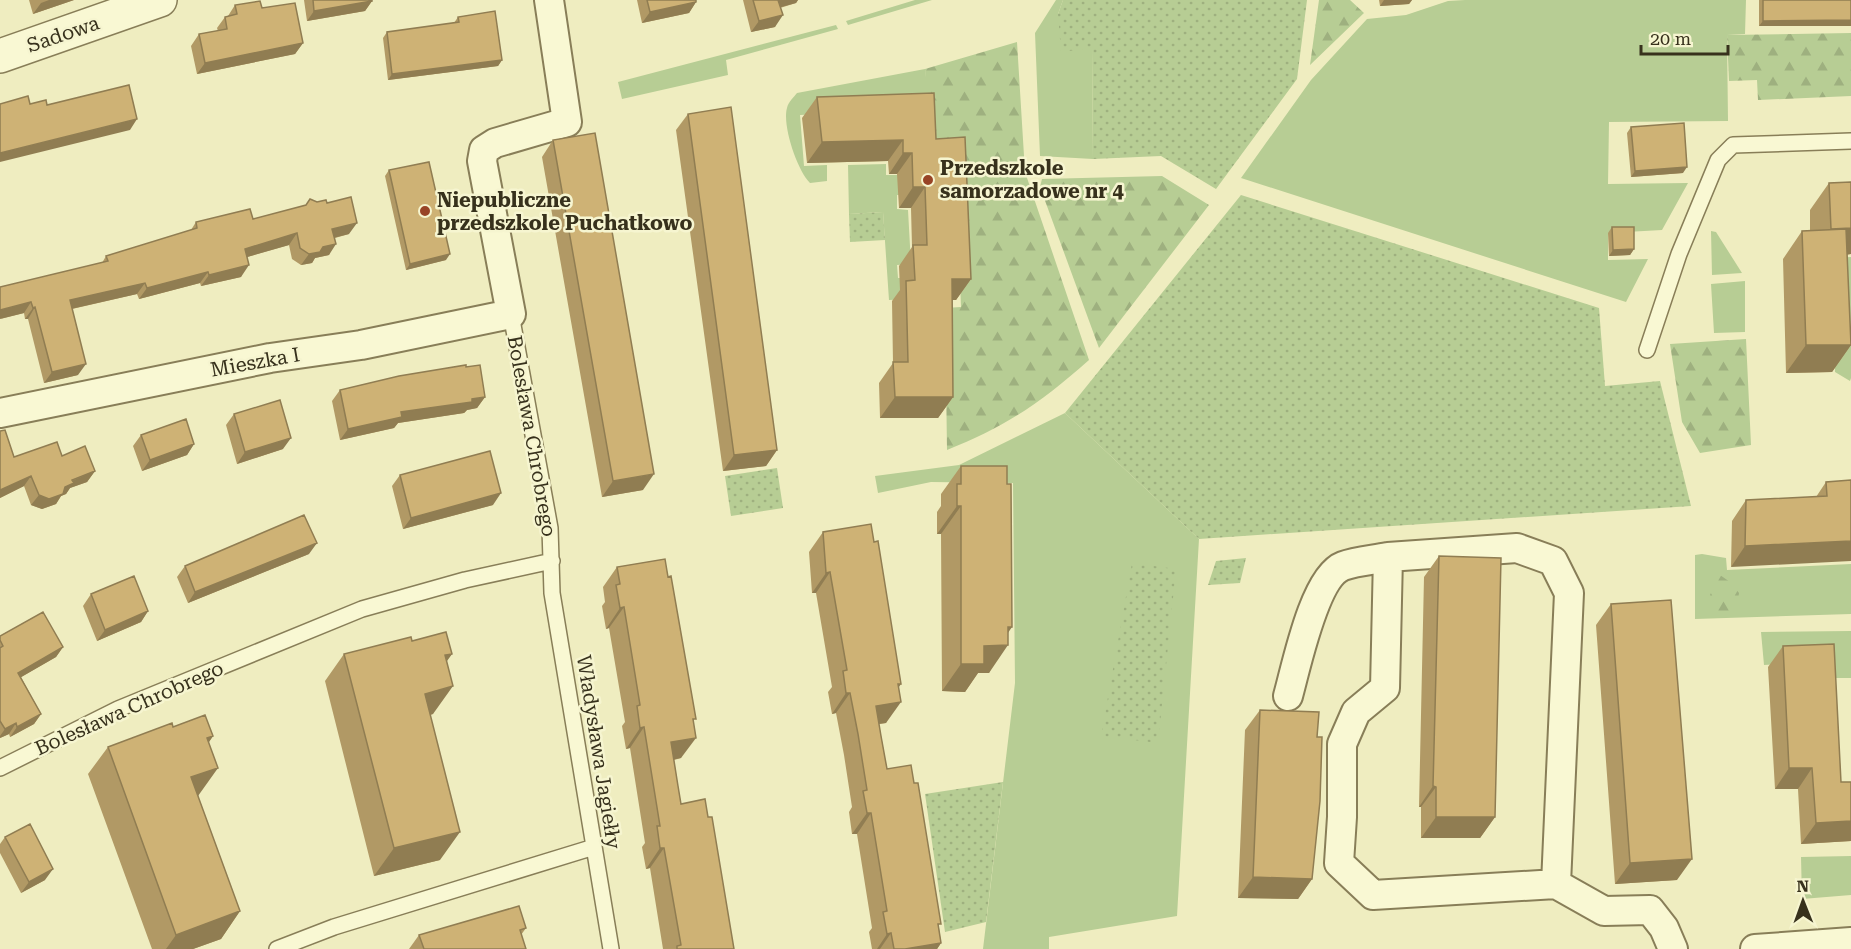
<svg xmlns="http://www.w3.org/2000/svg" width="1851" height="949" font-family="'Roboto Serif',serif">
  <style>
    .green { fill: #b7cd94 }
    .forest { fill: url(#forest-firs) }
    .park { fill: url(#park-dots) }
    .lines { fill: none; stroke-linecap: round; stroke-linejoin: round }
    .service-casing { stroke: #887e58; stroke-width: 18 }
    .minor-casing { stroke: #887e58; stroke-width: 32 }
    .tertiary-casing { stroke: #887e58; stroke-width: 36 }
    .service { stroke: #f9f8d3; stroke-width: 15 }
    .minor { stroke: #f9f8d3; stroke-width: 28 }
    .tertiary { stroke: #f9f8d3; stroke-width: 33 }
    .wall { fill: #b19965 }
    .shaded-wall { fill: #907d52 }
    .building { fill: #ceb275; stroke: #907d52; stroke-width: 1.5 }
    .poi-dot { fill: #984426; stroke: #f6f5d0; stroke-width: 2 }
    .labels { text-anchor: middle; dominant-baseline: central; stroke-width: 5; stroke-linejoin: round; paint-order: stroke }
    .street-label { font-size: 20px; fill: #37311c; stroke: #f6f5d0 }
    .poi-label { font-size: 20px; font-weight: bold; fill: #37311c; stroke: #f6f5d0; text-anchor: start }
  </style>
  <defs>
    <pattern id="forest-firs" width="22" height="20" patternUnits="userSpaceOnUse" patternTransform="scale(1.5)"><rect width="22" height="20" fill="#b7cd94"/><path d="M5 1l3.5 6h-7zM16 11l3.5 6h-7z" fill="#9eb07f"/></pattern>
    <pattern id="park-dots" width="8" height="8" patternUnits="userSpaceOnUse" patternTransform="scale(1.5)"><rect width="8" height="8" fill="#b7cd94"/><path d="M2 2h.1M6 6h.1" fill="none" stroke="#9eb07f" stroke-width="1.8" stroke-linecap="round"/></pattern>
  </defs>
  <rect width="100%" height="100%" fill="#efedc0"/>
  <path class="green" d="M915,0H932L848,25L846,21Z
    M1056,0H1063L1058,14L1092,48L1093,159L1040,156L1035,33Z
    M1465,0H1746L1745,34L1727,35L1728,121L1609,122L1608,184L1688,183L1662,230L1608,233V260L1648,259L1626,302L1241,178L1311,80L1367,19L1406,15L1448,1Z
    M836,25L838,29L726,60L728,75L622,99L618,82Z
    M925,69L930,109L800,115L804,166L827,165V181L810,183C797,170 782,125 787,108C788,102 794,97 797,93Z
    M886,164V175H901L910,195H897V209L908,210L911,264L897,265L898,278H911L912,299L889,300L883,212L849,214L848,165Z
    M1711,231L1716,232L1742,273L1712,275Z
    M1851,257V378L1850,381L1835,372L1830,258Z
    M1745,281V332L1714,333L1711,284Z
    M1065,413L1199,539L1177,916L1049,937V949H983L1015,683L1013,483L931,482L878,493L875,476L959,465Z
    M1702,554L1726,558L1727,570L1851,564V614L1695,619V555Z
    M1851,631V678H1827L1826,661L1764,665L1761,632Z
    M1851,856V895L1802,899L1801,857Z"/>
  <path class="forest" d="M1319,0H1350L1364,13L1310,65Z
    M1851,33V96L1758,100L1757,80L1729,81L1727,35Z
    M1017,42L1025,172L1089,360C1043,401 1006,427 947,450L945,308L961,307L955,153H931L925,69Z
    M1162,176L1209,205L1099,348L1040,187L1042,179Z
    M1746,339L1751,445L1700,453L1682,422L1670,344Z
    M1720,575L1730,582L1739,593L1736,612L1717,614L1710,595Z"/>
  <path class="park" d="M1063,0H1307L1297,79L1216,189L1161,156L1093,159L1092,48L1061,52L1058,14Z
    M1241,195L1599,308L1605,386L1660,381L1691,506L1199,539L1065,413Z
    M883,212L885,240L850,242L849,214Z
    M777,468L783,508L731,516L725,476Z
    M1246,558L1240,583L1208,585L1216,561Z
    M1132,563L1176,569L1158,743L1101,736Z
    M1003,782L986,922L945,932L925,794Z"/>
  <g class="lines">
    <g class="service-casing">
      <path id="service" d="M511,314L550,528L552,593L611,949
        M1647,350L1679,254L1718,160L1733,145L1851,141
        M0,768L118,709L362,609L465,580L552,561
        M277,949L334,927L594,847"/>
    </g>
    <g class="minor-casing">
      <path id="minor" d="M0,413L270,358L361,345L511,314L482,161L484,150L495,143L567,122L549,0
        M1288,696C1296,668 1314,577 1343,566C1356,561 1373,560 1388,557
        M1556,884L1569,593L1553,561L1517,548L1388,557L1385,688L1356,712L1342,744V817L1339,863L1373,895L1556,884L1604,911L1650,910L1664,928L1673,949
        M1755,949L1851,942"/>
    </g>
    <g class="tertiary-casing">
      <path id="tertiary" d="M0,56L160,0"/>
    </g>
    <use href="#service" class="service"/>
    <use href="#minor" class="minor"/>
    <use href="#tertiary" class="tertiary"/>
  </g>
  <path class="wall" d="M29,0H74L33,14Z
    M304,0H372V1L365,11L307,21Z
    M637,0H696V2L689,13L642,23Z
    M743,0H798L796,3L780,8L775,27L751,32Z
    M1379,0H1412L1409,4L1380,6Z
    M1759,0H1851V26H1759Z
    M235,5L262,8L303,43L295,54L197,74L191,46L199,34L218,31L217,28L225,17L228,16Z
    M458,17L502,60L498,66L388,80L383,38L387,32L454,23Z
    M817,97L936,139L971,279L956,300H952L953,397L938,418H880L879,383L893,363L892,301L900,290L899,266L912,247L911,208H899L897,174H889L888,161L807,163L802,118Z
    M688,114L777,450L766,466L723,471L676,130Z
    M1631,127L1683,173L1631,177L1627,133Z
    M553,140L643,490L602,497L542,157Z
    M389,170L446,260L406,270L385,176Z
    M1851,182V254L1847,255L1851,345L1832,372L1786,373L1783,259L1802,231H1810V210L1829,183Z
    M253,219L349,234L335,238L329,255L315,258L312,263L301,265L292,259L289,245L247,257L241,277L201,286L200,283L139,299L137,294L72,309L78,375L44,383L28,319H25L24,313L0,319L102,263L106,256L191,230L196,222Z
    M1612,227L1634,249L1630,255L1609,256L1608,233Z
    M466,367L485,397L477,408L467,410L464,413L398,423L394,428L340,440L332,401L340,390Z
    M234,414L283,449L237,464L226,425Z
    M0,431L14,457L62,456L95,471L87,482L70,488L66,494L61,496L56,504L42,509L31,505L24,486L0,498Z
    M141,435L194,444L187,455L142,471L133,446Z
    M961,466L1008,632L989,673H978L965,692L942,691L941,534H937V512L941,506V494Z
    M400,475L493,505L403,529L392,486Z
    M1851,480L1731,567L1732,521L1746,500L1816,497L1826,482Z
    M823,532L898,688L886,723L879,724L887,769L939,928L941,943L937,949H872L869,932L872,928L857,834H852L849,812L852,807L844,755L836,713L832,714L828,692L832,687L816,593H812L809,552Z
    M309,554L188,603L177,577L185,566Z
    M1439,556L1495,817L1480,838H1421V807H1419L1424,577Z
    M617,567L693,723L681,758L674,760L678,786L681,804L734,949H663L650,868L646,869L642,847L645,843L630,748L626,749L622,726L625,722L609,628L606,629L602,606L605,602L603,587Z
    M91,594L148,611L141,622L97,641L83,606Z
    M1611,604L1677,880L1615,884L1596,625Z
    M0,636L63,647L56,657L21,677L41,714L34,724L10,737L9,734L0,738Z
    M412,641L452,654L446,661L433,714L430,715L440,860L374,876L325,681L344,654Z
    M1783,646L1841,782H1851V841L1801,844L1798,789H1775L1768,667Z
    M1260,710L1312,879L1298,899L1238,898L1245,730Z
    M173,727L213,736L209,742L198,796L240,911L221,939L193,949H152L88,774L108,747Z
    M5,837L45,880L21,893L0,853V844Z
    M526,928L521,935L526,949H409L419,935Z"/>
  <path class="shaded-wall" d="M49,0H74L33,14L41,3Z
    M778,0H798L796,3L770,10Z
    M1384,0H1412L1409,4L1380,6Z
    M372,1L365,11L307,21L314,11Z
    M696,2L689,13L642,23L650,12Z
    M783,15L775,27L751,32L759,21Z
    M1851,20V26H1759L1763,21Z
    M303,43L295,54L197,74L205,63Z
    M502,60L498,66L388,80L392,74Z
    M137,119L130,130L0,162V153Z
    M903,140L888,161L807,163L822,142Z
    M903,153H912L897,174H889Z
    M1687,167L1683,173L1631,177L1635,171Z
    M913,187H925L911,208H899Z
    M357,223L349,234L325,240L332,229Z
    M1851,228V254L1812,256L1831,229Z
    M297,233L289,245L237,260L245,249Z
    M336,244L329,255L315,258L312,263L301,265L309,254L323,247Z
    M1634,249L1630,255L1609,256L1613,250Z
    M450,254L446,260L406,270L410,264Z
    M249,265L241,277L201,286L209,275Z
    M208,272L200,283L139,299L147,288Z
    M952,279H971L956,300H937Z
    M145,283L137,294L62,311L70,300Z
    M31,302L24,313L0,319V310Z
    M35,307L28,319H25L33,308Z
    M1806,345H1851L1832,372L1786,373Z
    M86,364L78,375L44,383L52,372Z
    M485,397L477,408L467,410L464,413L398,423L394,428L340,440L348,429L401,412Z
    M895,397H953L938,418H880Z
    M291,438L283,449L237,464L245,452Z
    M194,444L187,455L142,471L150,460Z
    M777,450L766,466L723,471L734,455Z
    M95,471L87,482L70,488L66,494L61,496L56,504L42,509L31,505L39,495Z
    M654,474L643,490L602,497L613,481Z
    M31,476L24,486L0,498V490Z
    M501,493L493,505L403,529L411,518Z
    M957,506H961L941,534H937Z
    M1851,541V561L1731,567L1745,546Z
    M317,543L309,554L188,603L195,592Z
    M830,572L816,593H812L826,573Z
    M624,607L609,628L606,629L620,608Z
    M148,611L141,622L97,641L105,630Z
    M1008,627H1012L999,646L1008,645L989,673H978L965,692L942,691L961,664Z
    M63,647L56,657L11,683L18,673Z
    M452,654L432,682L445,655Z
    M898,684H901L887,704L901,702L886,723L862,726L876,706Z
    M453,686L433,714L406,721L425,694Z
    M846,693H850L836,713L832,714Z
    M41,714L34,724L10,737L17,727Z
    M16,723L9,734L0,738V736L5,729Z
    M644,727L630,748L626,749L640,728Z
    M213,736L194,764L207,738Z
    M696,738L681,758L656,763L671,742Z
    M218,768L198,796L191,777Z
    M1789,768H1812L1798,789H1775Z
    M1433,786L1436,787L1421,807H1419Z
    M867,813H871L857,834H852Z
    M1436,817H1495L1480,838H1421Z
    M1851,821V841L1801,844L1816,823Z
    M460,832L440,860L374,876L394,848Z
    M660,848H664L650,868L646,869Z
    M1692,859L1677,880L1615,884L1630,863Z
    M53,869L45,880L21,893L29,882Z
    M1253,877L1312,879L1298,899L1238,898Z
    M240,911L221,939L193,949H166L176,935Z
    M891,933L880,949H877L887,934Z
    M941,943L937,949H905Z"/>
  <path class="building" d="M313,0H372V1L314,11Z
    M647,0H696V2L650,12Z
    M753,0H778L783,15L759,21Z
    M1763,0H1851V20L1763,21Z
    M260,1L262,8L295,3L303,43L205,63L199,34L227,29L225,17L237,14L235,5Z
    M495,11L502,60L392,74L387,32L459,22L458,17Z
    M129,85L137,119L0,153V104L28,96L30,104L46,100L47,105Z
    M934,93L936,139L965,137L971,279H952L953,397H895L893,362H908L906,281L915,280L913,245H927L925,187H913L912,153H903V140L822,142L817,97Z
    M731,107L777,450L734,455L688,114Z
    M1684,123L1687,167L1635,171L1631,127Z
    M595,133L654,474L613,481L553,140Z
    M429,162L450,254L410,264L389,170Z
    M1851,182V228L1831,229L1829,183Z
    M351,197L357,223L332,229L336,244L323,247L320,252L309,254L300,248L297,233L245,249L249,265L209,275L208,272L147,288L145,283L70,300L86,364L52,372L35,307L33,308L31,302L0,310V287L108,261L106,256L197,228L196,222L250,209L253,219L306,205L310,199L317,202L326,200L327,203Z
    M1612,227H1634V249L1613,250Z
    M1846,229L1851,345H1806L1802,231Z
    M466,365V367L480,365L485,397L472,399V402L401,412L402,417L348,429L340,390L399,376Z
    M280,400L291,438L245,452L234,414Z
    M186,419L194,444L150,460L141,435Z
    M5,430L14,457L57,442L62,456L85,446L95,471L72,480L74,483L65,487L63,494L49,499L39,495L31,476L0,490V431Z
    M490,451L501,493L411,518L400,475Z
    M961,466H1007V484H1011L1012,627H1008V645L984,646V664H961V506H957V484H961Z
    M1851,480V541L1745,546L1746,500L1827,496L1826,482Z
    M304,515L317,543L195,592L185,566Z
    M871,524L874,542L878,541L901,684H898L901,702L876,706L881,736L887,769L911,765L914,783H918L941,924H938L941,943L905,949H894L891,933L887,934L883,912L887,911L871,813H867L863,791L867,790L858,734L850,693H846L843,671L847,670L830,572L826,573L823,532Z
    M1439,556L1501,558L1495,817H1436V787L1433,786Z
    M665,559L668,577L671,576L696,719H693L696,738L671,742L678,786L681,804L705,799L708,817H712L734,949H677V946L681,945L664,848H660L657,826H660L644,727L640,728L637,706L640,705L624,607L620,608L616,585L620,584L617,567Z
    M134,576L148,611L105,630L91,594Z
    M1671,600L1692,859L1630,863L1611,604Z
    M43,612L63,647L18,673L41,714L17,727L16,723L5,729L0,721V648L3,646L0,640V636Z
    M446,632L452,654L445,655L453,686L425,694L460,832L394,848L344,654L411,637L412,641Z
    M1834,644L1841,782H1851V821L1816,823L1812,768H1789L1783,646Z
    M1260,710L1319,712L1317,737H1322L1320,801L1312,879L1253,877Z
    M205,715L213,736L207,738L218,768L191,777L240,911L176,935L108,747L172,723L173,727Z
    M30,824L53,869L29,882L5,837Z
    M519,906L526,928L520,930L526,949H424L419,935Z"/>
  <g class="poi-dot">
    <circle cx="928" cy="180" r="6"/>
    <circle cx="425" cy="211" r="6"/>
  </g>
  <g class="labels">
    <g class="street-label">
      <text transform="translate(63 34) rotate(-19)">Sadowa</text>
      <text transform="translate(255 362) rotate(-10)">Mieszka I</text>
      <text transform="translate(532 436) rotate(80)">Bolesława Chrobrego</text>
      <text transform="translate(129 708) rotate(-24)">Bolesława Chrobrego</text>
      <text transform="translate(599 752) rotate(81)">Władysława Jagiełły</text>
    </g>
    <g class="poi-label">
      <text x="940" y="168">Przedszkole<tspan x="940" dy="23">samorzadowe nr 4</tspan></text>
      <text x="437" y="200">Niepubliczne<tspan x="437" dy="23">przedszkole Puchatkowo</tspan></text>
    </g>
  </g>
  <g transform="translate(1803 901) rotate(359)" stroke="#f6f5d0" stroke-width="4.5" paint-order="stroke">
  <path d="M0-4.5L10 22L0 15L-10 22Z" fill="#37311c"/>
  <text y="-9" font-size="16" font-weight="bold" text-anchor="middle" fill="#37311c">N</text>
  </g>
  <path d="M1641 45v9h87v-9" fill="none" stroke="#37311c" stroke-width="3"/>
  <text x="1650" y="45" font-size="18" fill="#37311c" stroke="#f6f5d0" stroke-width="4.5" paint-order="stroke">20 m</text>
</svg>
